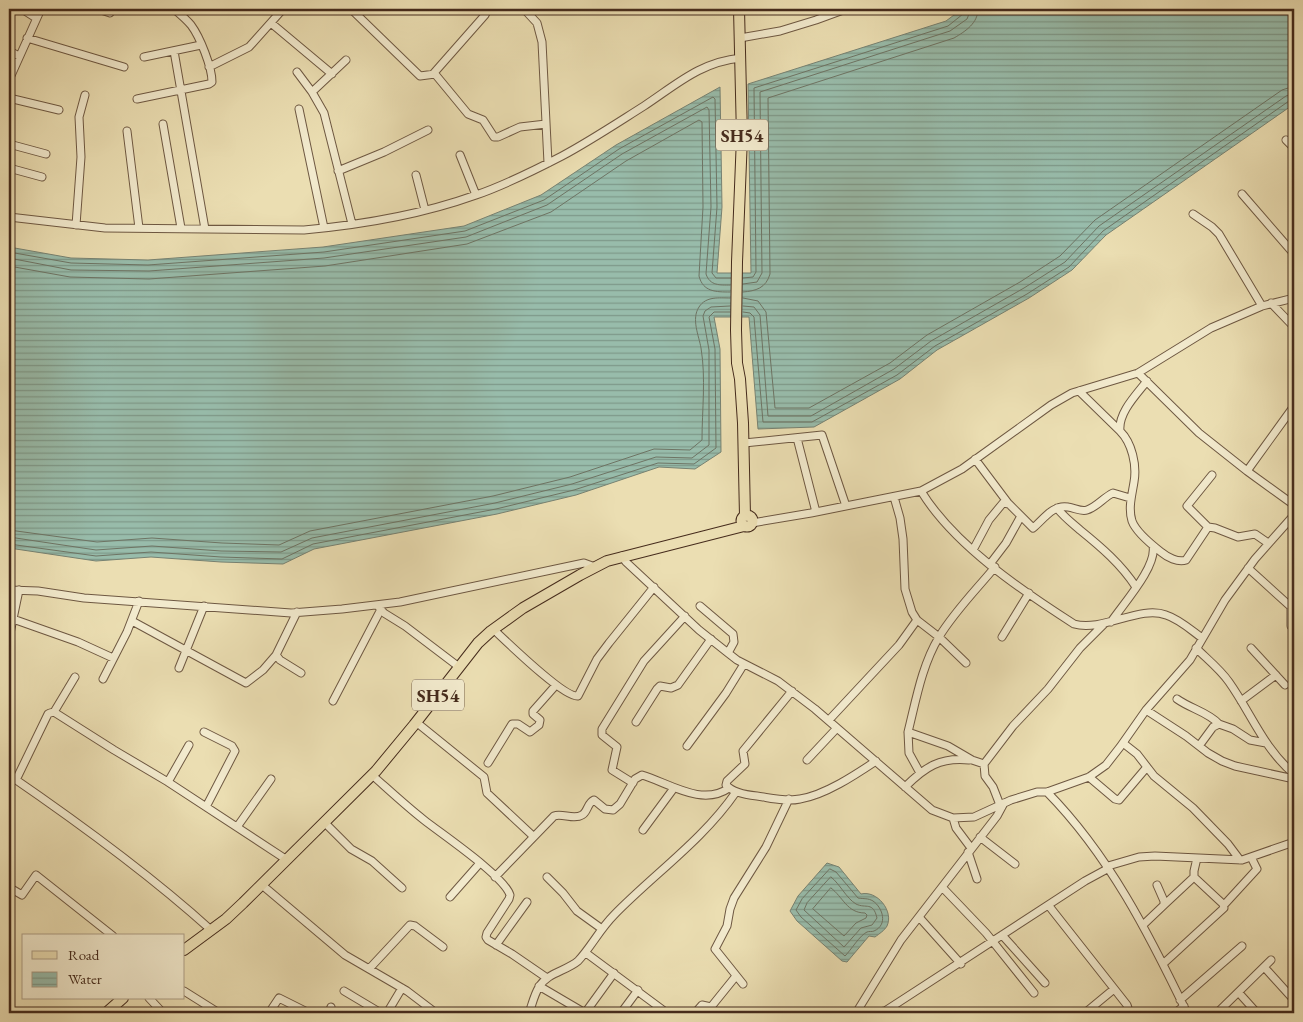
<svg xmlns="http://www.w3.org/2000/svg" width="1303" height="1022" font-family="'EB Garamond',serif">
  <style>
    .water { fill: url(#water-rules); stroke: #778272 }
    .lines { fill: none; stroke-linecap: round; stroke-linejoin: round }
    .shore { stroke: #6e7464; stroke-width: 1 }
    .street-casing { stroke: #6e5842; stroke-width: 9 }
    .primary-casing { stroke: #452b1c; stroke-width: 12 }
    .street { stroke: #f2eacd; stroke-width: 7 }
    .primary { stroke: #ebdeb2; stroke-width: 10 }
    .labels { text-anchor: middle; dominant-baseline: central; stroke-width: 4.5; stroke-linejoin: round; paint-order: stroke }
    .shield { fill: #f2eacd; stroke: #796451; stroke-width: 1 }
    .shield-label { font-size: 18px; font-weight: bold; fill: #452b1c }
  </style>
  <defs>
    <pattern id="water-rules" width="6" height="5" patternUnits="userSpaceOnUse" patternTransform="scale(1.25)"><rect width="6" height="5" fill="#98bcab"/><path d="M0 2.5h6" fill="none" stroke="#7e998a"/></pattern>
  </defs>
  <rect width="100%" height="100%" fill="#ebdeb2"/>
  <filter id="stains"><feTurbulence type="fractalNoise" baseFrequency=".004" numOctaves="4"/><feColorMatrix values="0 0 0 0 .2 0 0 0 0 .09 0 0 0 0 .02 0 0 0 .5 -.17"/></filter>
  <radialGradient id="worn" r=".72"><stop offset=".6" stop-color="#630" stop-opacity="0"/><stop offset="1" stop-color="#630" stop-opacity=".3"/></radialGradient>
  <path class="water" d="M962,9H1294V104L1106,235L1072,270L1029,298L937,350L900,379L814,427L758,429L749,317H714L720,349L721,452L695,469L659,467L576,495L497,514L314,549L283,564L221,562L151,557L96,561L9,548V247L71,258L148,260L323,247L464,226L541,195L616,145L720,87L722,207L717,273H751L748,84L946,21Z
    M827,863L839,867L861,894C877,890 894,911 887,926C885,930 879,934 875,937L869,936L847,962L842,961L797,921L790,911L798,896Z"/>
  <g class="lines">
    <path class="shore" d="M9,252L71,263L148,265L324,252L465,231L544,200L619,149L713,97L715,99L717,207L712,273L716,278H731
      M9,258L71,270L149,271L324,258L466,237L547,205L622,154L707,107L709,110L711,207L706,274C710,286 720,285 730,285
      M9,266L70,277L149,279L325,266L467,244L551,212L626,161L699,120L702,122L703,207L699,276C703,292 716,292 730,292
      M743,278L753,277L756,272L754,88L948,26L963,14L965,9
      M743,284L757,282L762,273L760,92L950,31L967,19L971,9
      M743,292C756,291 766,288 770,274L768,98L954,38C966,31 978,23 978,9
      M743,298L758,301L766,312L775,408H809L890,363L927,335L1020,282L1060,256L1095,220L1282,90L1294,86
      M743,306L754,307L760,315L768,416H811L894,369L931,341L1024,288L1065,262L1099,226L1286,96L1294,93
      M743,312L750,313L754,317L763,422H812L897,375L935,346L1027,294L1069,267L1103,231L1289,101L1294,100
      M9,530L97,542L152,538L222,543L279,545L310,531L493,496L570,477L654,449L690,450L702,440C702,410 706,378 701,348C699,336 691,319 699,307C706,296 719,298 730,298
      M9,537L96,550L152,546L221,551L281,552L312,538L495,503L572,484L656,457L692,458L709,445V350L703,316L705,311L711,307L730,306
      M9,544L96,556L151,552L221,557L282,559L313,544L496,509L574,490L658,463L694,464L716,448L715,349L709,317L714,312H730
      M830,869L836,872L858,898C864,899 868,898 873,901C883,908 888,925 874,931C872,932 869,931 867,932C860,935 851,950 845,956L801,917L796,910L802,899Z
      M831,877C840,884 846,898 856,904C866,909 873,901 877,918L872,925L861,928L844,947L804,910L807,903Z
      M831,888C843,897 847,913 865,913L867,915L866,918L856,923L844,936L813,909Z"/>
    <g class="street-casing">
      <path id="street" d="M22,9L36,18
        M98,9L110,13
        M351,9L420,76L435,74L468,114L483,120L494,137H498L520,127L546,124
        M524,9L537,23L542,42L548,163
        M271,23L332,74
        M27,38L124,67
        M740,38L780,31L816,20L846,9
        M9,51L19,56
        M174,51L205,229
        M144,57L201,45
        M209,67L249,47L283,9
        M297,72L312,92L324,113L352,224
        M433,74L485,15L488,9
        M9,80L41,9
        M312,92L346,60
        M9,98L59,110
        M137,99L209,84L212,82C212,67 200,37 191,25C186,19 180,14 174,9
        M299,109L324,228
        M163,124L181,228
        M127,131L139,228
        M1286,140L1294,148
        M9,144L46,154
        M460,155L476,195
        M9,168L42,177
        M338,171L384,152L428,130
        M416,175L425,210
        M1242,194L1294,254
        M1193,214L1212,227L1219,234L1262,306
        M9,217L105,228L304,230C360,225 423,214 476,195C505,185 535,170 562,156C590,141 617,123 644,106C676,85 700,62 741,58
        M76,225L81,157L79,117L85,95
        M1271,303L1294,327
        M1138,373L1199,433L1247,471L1294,505
        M1147,381C1136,395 1118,413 1120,431C1132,443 1137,465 1134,482C1132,495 1128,508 1132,521C1136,532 1152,545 1161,552C1167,557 1178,563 1186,560L1208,527L1215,528L1238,537L1255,534L1268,543
        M1079,391L1120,431
        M797,438L816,512
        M744,443L822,435L846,506
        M975,459L1008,503
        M1247,471L1294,406
        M921,491C954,545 1021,590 1074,624C1103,632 1140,605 1166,615C1179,619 1191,630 1202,638
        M894,497L900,518L903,539L905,589L912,612L917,620L939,637L966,663
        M1057,508C1064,517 1072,523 1080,530C1101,547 1121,564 1136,587
        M752,523L811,513L921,491L962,469L1051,405L1072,393L1138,373L1211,328L1262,306L1294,298
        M1208,527L1187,506L1212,475
        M973,550L989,520L1003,503L1009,504L1033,528C1043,520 1053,504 1068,507C1075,508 1081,512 1087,510C1097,507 1104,497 1113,493L1130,498
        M622,556L626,562L699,630L728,653L737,660L778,681L815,709L932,810L953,818L974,817L1011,800L1037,792H1047L1089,777L1106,765L1120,747L1146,710L1190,660L1225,600L1255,559L1294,515
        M990,564L1006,543L1021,516
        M1248,568L1291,607V626
        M9,590L38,591L84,598L291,613L342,609L400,602L584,563L595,567
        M377,605L384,613L405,626L459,667
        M700,606L733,634L734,642L728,653
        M297,612L276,655L280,660L301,673
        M13,619L78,642L113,658
        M132,621L246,683L263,670L276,655
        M1111,622C1123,604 1157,567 1153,546
        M493,629C506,641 564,698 578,696L597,659L609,643L654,587
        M1002,637L1029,593
        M9,638L19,590
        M1196,648C1207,659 1220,669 1229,682C1251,713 1264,749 1294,774
        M1251,648L1285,685
        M179,668L204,606
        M103,679L127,632L139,601
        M792,691L743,751L745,764L727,781L726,785C733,793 747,795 757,796C771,798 786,802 800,799C825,795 855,775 876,761
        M1177,699C1191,709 1208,712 1219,724
        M333,701L380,611
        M1241,701L1276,675
        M1146,710L1186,736L1208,753L1222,761L1235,766L1294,779
        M54,712L75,677
        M829,720L899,645L917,620
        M416,722L484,777L487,793L533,836
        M636,722L657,689L660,686L671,688L678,685L711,639
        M204,732L232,746L235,751L206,807
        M908,732L909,753L920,773
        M1123,743L1137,754L1154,776L1193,808L1228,844L1240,860
        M687,746L726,693L744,664
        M1199,746L1213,727L1219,724L1233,729L1250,740L1266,743
        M807,760L837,728
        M488,763L512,724H518L530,732L539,725L540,720L533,714V711L556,685
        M984,764L972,760L948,746L908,732C916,700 922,665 939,637C954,612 976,590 995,567
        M9,775C79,823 148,873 211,930
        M372,775C389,790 406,806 424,820C443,835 504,876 510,895L509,899L487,933L486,937L488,940L512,954L547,978
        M1089,777L1115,799L1119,800L1147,767
        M16,780L48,714L50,713L54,712L114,750L168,782L287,860
        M168,782L189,745
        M633,783L612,770L617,747L602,735V729L644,661L685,616
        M905,787C925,767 940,757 969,760
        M1047,792C1109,855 1149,934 1187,1013
        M1000,805L993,787L985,776L984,764L1013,726L1048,689L1080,648L1104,624
        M953,818L956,828L971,848
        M324,822L351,849L372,861L402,888
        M237,827L271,779
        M643,830L674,788
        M980,837L1015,864
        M968,852L977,879
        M1108,866L1139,857L1155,856L1242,860L1294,842
        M495,877L554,816C562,813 574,820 582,815C588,812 587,803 594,800L605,809L613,810L620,804L635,779L642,775C669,783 702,807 729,788
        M547,877L563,893L577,911L602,929
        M262,885L345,955L407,991L436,1013
        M942,887L986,933L1034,993
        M10,888L22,895L36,875L113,936
        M450,897L480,863
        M1164,905L1194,877
        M1224,905L1257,869L1251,857
        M1049,906L1127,1005L1128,1008L1124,1013
        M919,917L961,964
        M1143,925L1164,905V901L1157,885
        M1002,935L1045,983
        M496,945L527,902
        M586,953L667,1013
        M1163,964L1224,908L1223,904L1194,877V871L1197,858
        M1265,968L1294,1000
        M369,969L410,925L415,926L443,947
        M743,984L715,949L727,926L730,909L734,898L766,847L789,799
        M539,986L585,1013
        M184,991L219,1013
        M344,991L381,1013
        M1239,993L1257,1013
        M149,998L163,1013
        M1180,1000L1242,946
        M857,1012L870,1013
        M269,1013L279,998L309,1013
        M329,1013L331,1007
        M387,1013L402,988
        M529,1013C532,1005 534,995 539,987C547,973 566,971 578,961C591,947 600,929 614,915C654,874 703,840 736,792
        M585,1013L614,973
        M621,1013L638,990
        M695,1013L702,1005L711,1007L736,976
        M856,1013L901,940L997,816L1004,803
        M875,1013L885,1011L899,1002L1085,881L1109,868
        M1085,1013L1114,989
        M1175,1013L1184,1006
        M1217,1013L1271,960"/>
    </g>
    <g class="primary-casing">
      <path id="primary" d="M739,9L742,137L737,262L736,330L737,363L740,379L743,423L745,516
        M741.5 521a5.5 5.5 0 1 1 11 0a5.5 5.5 0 1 1-11 0Z
        M184,950L226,919L243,903L376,771L414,725L478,643L491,631L523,608L580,575L607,561L744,526
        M106,1013L123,998"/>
    </g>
    <use href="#street" class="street"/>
    <use href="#primary" class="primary"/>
  </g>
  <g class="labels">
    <g class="shield">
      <rect x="716" y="119.5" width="52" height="31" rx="4"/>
      <rect x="412" y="679.5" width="52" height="31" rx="4"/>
    </g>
    <g class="shield-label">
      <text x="742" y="135">SH54</text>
      <text x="438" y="695">SH54</text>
    </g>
  </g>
  <rect width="1303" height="1022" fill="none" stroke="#ebdeb2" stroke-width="30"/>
  <rect x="10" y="10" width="1283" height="1002" fill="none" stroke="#452b1c" stroke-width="2.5"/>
  <rect x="15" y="15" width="1273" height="992" fill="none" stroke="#452b1c"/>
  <rect x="22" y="934" width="162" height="65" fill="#f2eacd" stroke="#ad9e86"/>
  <rect x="32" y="951" width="25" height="8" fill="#ebdeb2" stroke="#ad9e86"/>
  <text x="68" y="960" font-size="15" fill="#452b1c">Road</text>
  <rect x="32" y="972" width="25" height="15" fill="url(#water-rules)" stroke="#ad9e86"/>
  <text x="68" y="984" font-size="15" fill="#452b1c">Water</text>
  <rect width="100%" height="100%" filter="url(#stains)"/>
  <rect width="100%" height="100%" fill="url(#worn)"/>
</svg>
